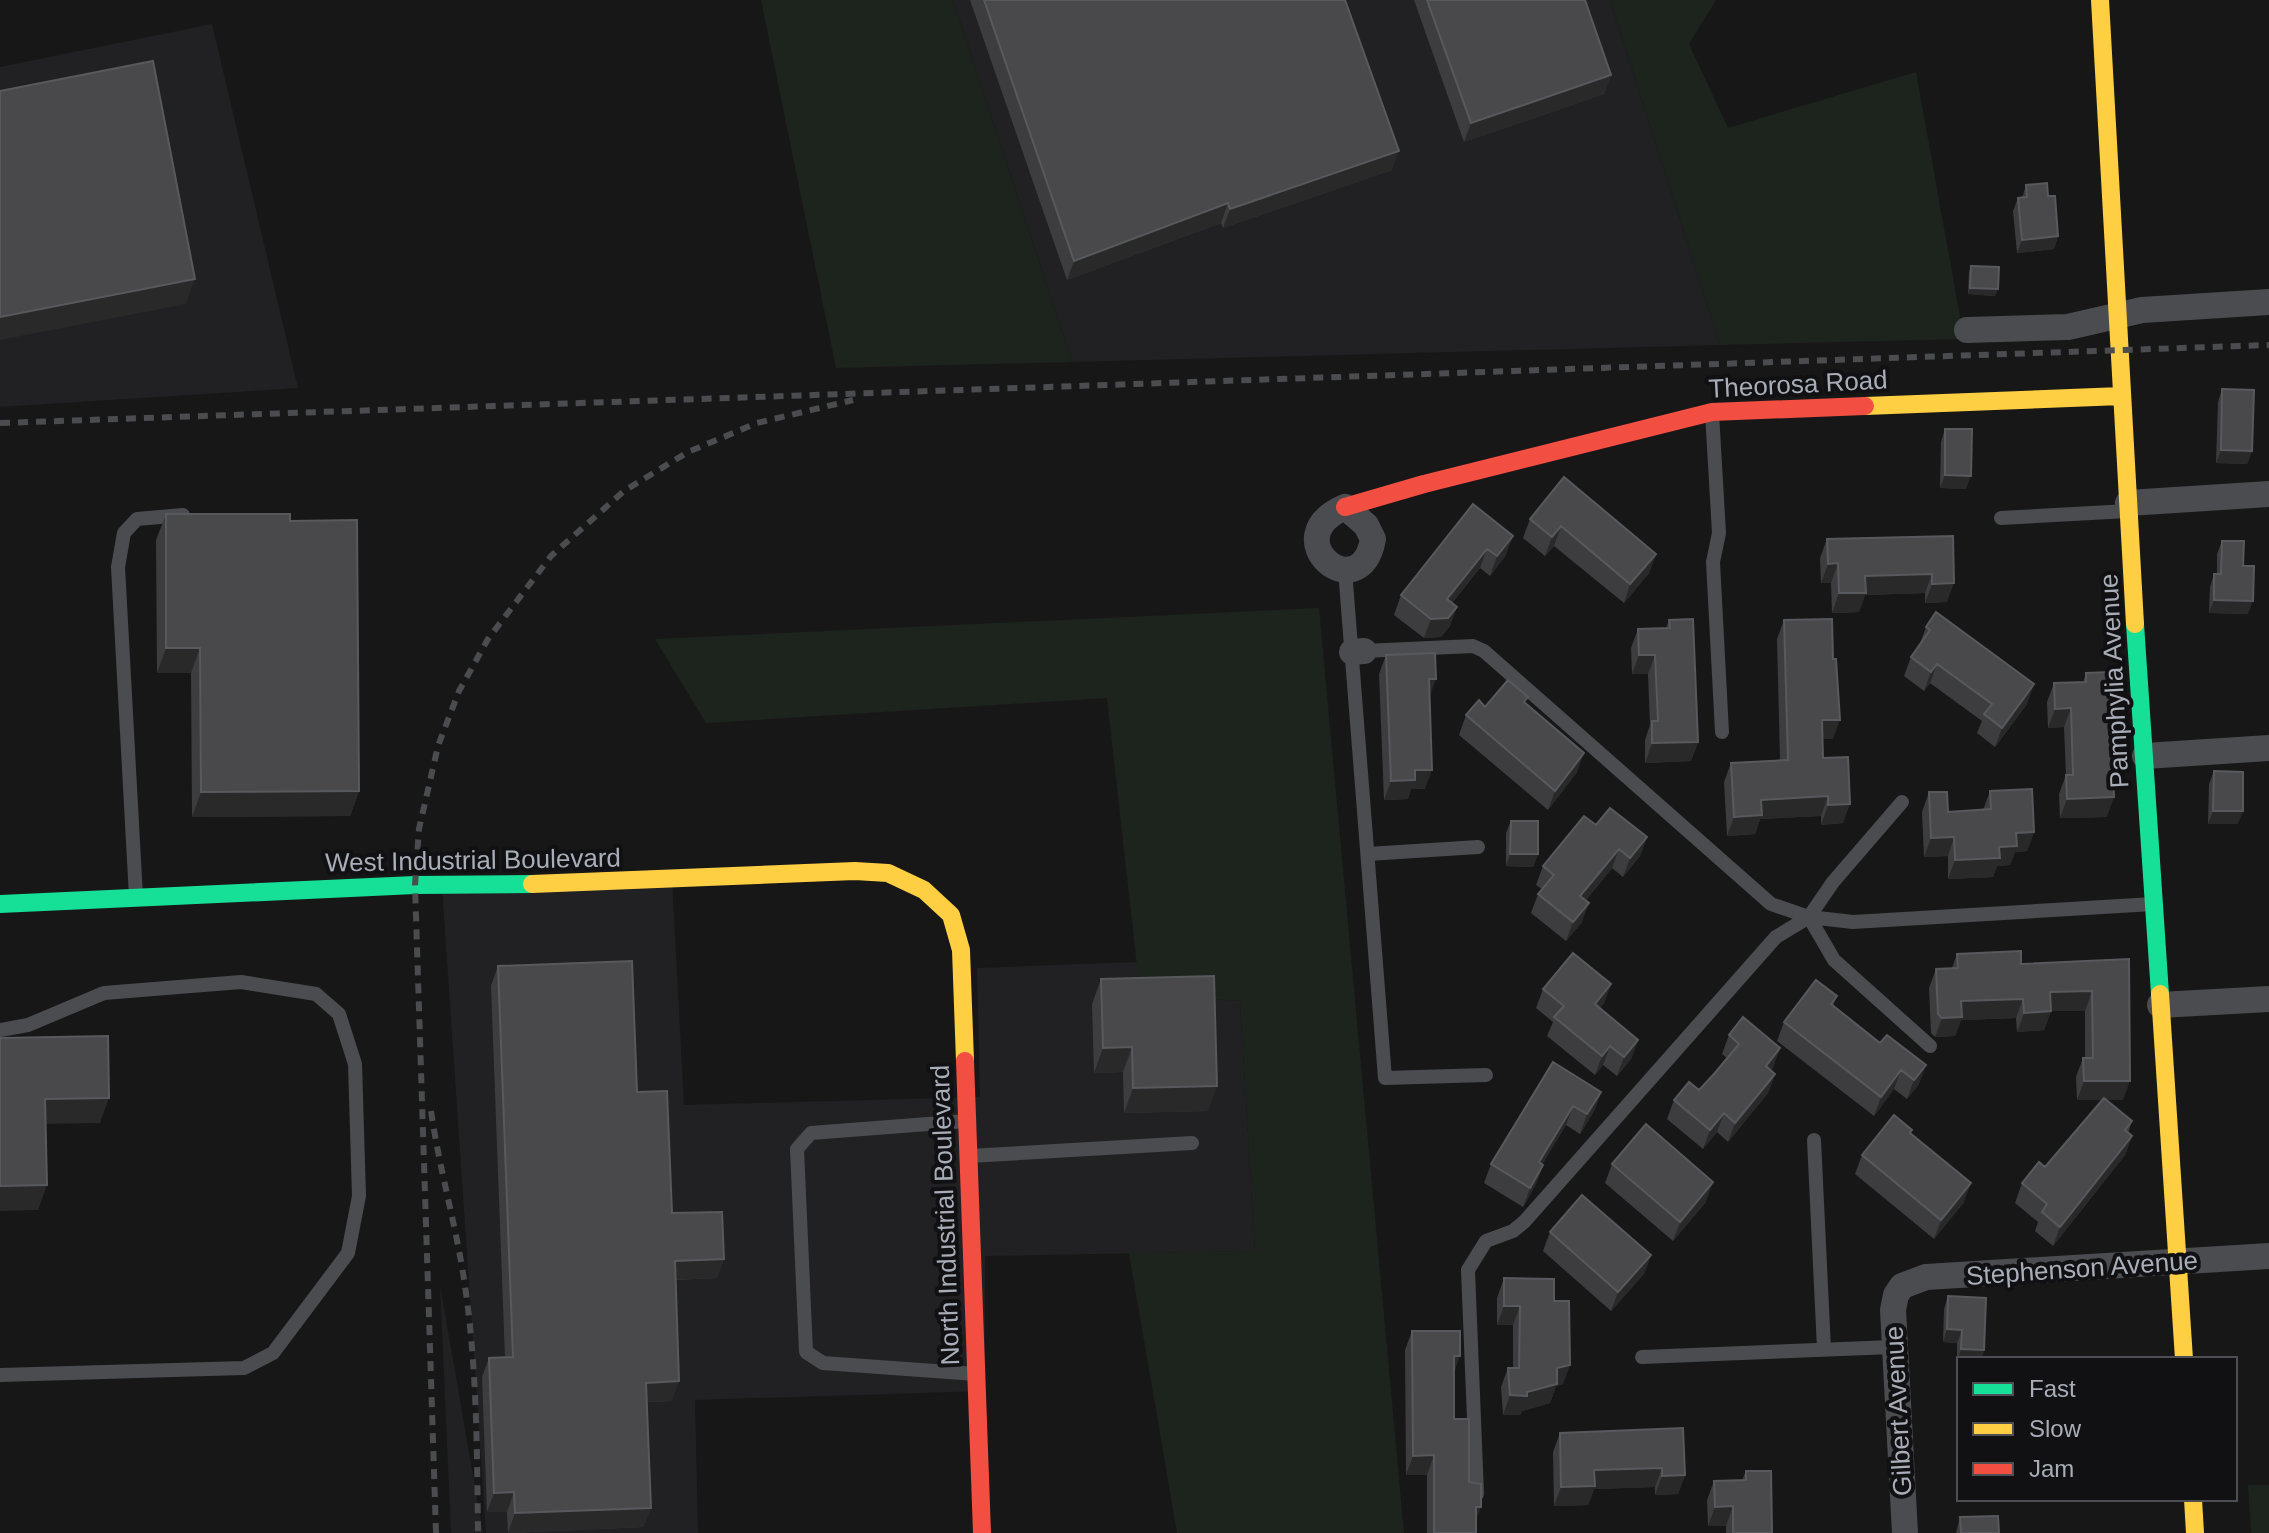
<svg xmlns="http://www.w3.org/2000/svg" width="2269" height="1533" font-family="Helvetica,sans-serif">
  <style>
    .built { fill: #212123 }
    .green { fill: #1d241e }
    .lines { fill: none; stroke-linecap: round; stroke-linejoin: round }
    .lane { stroke: #4b4c50; stroke-width: 14 }
    .street { stroke: #4b4c50; stroke-width: 26 }
    .fast { stroke: #16e098; stroke-width: 18 }
    .slow { stroke: #ffcf43; stroke-width: 18 }
    .jam { stroke: #f24e42; stroke-width: 18 }
    .rail { stroke: #4b4c4f; stroke-width: 6; stroke-dasharray: 10 8; stroke-linecap: butt }
    .wall { fill: #3d3d3f }
    .shaded-wall { fill: #29292a }
    .building { fill: #49494c; stroke: #58595d; stroke-width: 2 }
    .labels { text-anchor: middle; dominant-baseline: central; stroke-width: 8; stroke-linejoin: round; paint-order: stroke }
    .street-label { font-size: 26px; fill: #a8adb8; stroke: #111113 }
  </style>
  <rect width="100%" height="100%" fill="#171717"/>
  <path class="built" d="M953,0H1610L1720,345L1072,362Z
    M212,24L298,388L0,407V67Z
    M672,879L684,1105L980,1097L977,968L1137,962L1141,993L1240,1001L1255,1251L985,1256V1391L695,1400L698,1533H486L442,887Z
    M440,1285L483,1533H451Z"/>
  <path class="green" d="M761,0H953L1072,362L836,368Z
    M1610,0H1716L1689,44L1728,128L1916,72L1964,339L1720,345Z
    M1319,608L1404,1533H1177L1129,1253L1255,1251L1240,1001L1140,993L1107,698L706,723L655,639Z
    M2248,1485H2269V1533H2251Z"/>
  <g class="lines">
    <path class="lane" d="M1712,413L1719,533L1713,562L1722,732
      M2001,518L2128,511
      M1345,570L1385,1078L1486,1075
      M1364,651L1473,646L1484,651L1771,904L1809,917L1853,922L2153,904
      M1368,854L1478,847
      M136,897L118,567L124,533L137,519L183,515
      M1809,917L1834,960L1930,1046
      M0,1030L28,1025L104,993L241,982L316,994L339,1014L355,1064L359,1196L348,1253L273,1353L244,1368L0,1375
      M967,1121L811,1133L797,1149L806,1352L823,1363L976,1374
      M1814,1140L1824,1349
      M969,1156L1192,1143
      M1642,1357L1893,1347
      M1477,1494L1468,1270L1486,1241L1513,1231L1524,1222L1776,937L1809,917L1833,882L1902,802"/>
    <path class="street" d="M1967,330L2068,327L2142,310L2269,302
      M2128,503L2269,494
      M1345,507L1366,525L1373,539C1360,611 1273,538 1345,507Z
      M1352,652L1364,651
      M2145,756L2269,748
      M2160,1005L2269,999
      M1905,1533L1893,1310L1896,1295L1902,1286L1926,1277L2269,1256"/>
    <path class="fast" d="M2135,624L2160,994
      M0,904L415,885L532,884"/>
    <path class="slow" d="M2100,0L2135,624
      M1865,406L2121,396
      M532,884L855,871L888,873L924,890L951,915L961,950L965,1061
      M2160,994L2184,1359
      M2193,1499L2195,1533"/>
    <path class="jam" d="M1345,507L1424,484L1712,412L1865,406
      M965,1061L982,1533"/>
    <path class="rail" d="M0,423L2269,345
      M431,1111C440,1173 458,1232 466,1293C477,1372 477,1453 478,1533
      M436,1533L415,885L419,829L438,746L459,691L488,639L551,556L624,491L688,452L757,423L853,400"/>
  </g>
  <path class="wall" d="M970,0H1345L1392,170L1223,228L1221,223L1067,280Z
    M1414,0H1585L1611,75L1604,94L1464,142Z
    M2026,185L2048,196L2058,236L2054,249L2017,253L2013,211L2018,198H2022Z
    M1971,266L1998,289L1995,296L1968,294L1969,272Z
    M2222,389L2252,451L2247,464L2216,463L2218,402Z
    M1945,429L1966,489L1940,488L1941,442Z
    M1473,504L1506,555L1490,576L1480,568L1452,603L1450,626L1441,637L1424,638L1394,615L1401,595Z
    M166,514L290,521L359,791L350,816L192,817L191,673H157L156,540Z
    M1530,519L1656,554L1649,573L1624,603L1554,546L1545,556L1523,538Z
    M1953,536L1947,602L1925,603V593L1865,595L1859,612L1832,613L1831,583H1821L1820,558L1827,539Z
    M2222,541L2243,566L2248,614L2209,613L2210,587L2214,574H2217V554Z
    M1669,620L1698,742L1691,761L1645,763V740L1650,725L1648,674H1632L1631,648L1638,629L1666,628Z
    M1784,620L1833,739H1822L1823,758L1843,823L1821,825V816L1760,819L1755,834L1727,836L1724,782L1731,763L1780,760L1777,639Z
    M1926,627L2027,704L1995,747L1977,733L1982,721L1930,683L1924,691L1904,676L1911,657L1919,646Z
    M1386,655L1425,789H1411L1408,799L1384,800L1379,674Z
    M2086,673L2107,817L2060,818L2059,794L2066,775L2064,727L2048,728L2047,702L2054,683L2083,682Z
    M1526,703L1577,772L1548,810L1459,735L1466,715L1485,707Z
    M2214,771L2238,824H2208L2209,784Z
    M1990,791L2034,832L2027,851L2015,852L2010,865L1997,866L1993,877L1948,879V856L1924,857L1922,812L1929,792L1948,812L1983,810Z
    M1511,821L1538,854L1533,867L1506,866V833Z
    M1596,825L1647,837L1640,856L1623,877L1612,868L1586,900L1582,922L1566,941L1531,913L1538,894L1542,889L1536,885L1543,866Z
    M1957,954L2021,964L2129,959L2123,1100H2106L2132,1121L2128,1133L2132,1136L2125,1155L2053,1246L2035,1231L2038,1222L2015,1203L2022,1183L2045,1167L2102,1100H2077L2076,1077L2083,1058H2085V1011H2051L2044,1030L2017,1032L2016,1018L1961,1020L1955,1036L1935,1037L1931,1033L1929,988L1936,969L1952,968Z
    M498,966L637,1092L672,1213L724,1259L717,1278L675,1280L672,1401L646,1402L644,1527L508,1533L507,1512H487L482,1377L489,1358H505L491,986Z
    M1101,979L1208,1111L1124,1113L1123,1072L1094,1073L1092,1004Z
    M1611,984L1604,1003L1600,1008L1638,1040L1631,1059L1617,1076L1603,1065L1595,1075L1547,1036L1553,1022L1536,1008L1543,989Z
    M1837,996L1833,1006L1919,1084L1907,1099L1894,1089L1874,1116L1777,1041L1784,1022Z
    M1729,1035L1780,1048L1771,1070L1775,1074L1768,1093L1728,1142L1717,1132L1703,1149L1667,1119L1674,1100L1699,1090L1727,1058L1722,1054Z
    M1553,1062L1601,1092L1594,1111L1580,1134L1566,1125L1542,1164L1543,1165L1536,1184L1523,1207L1484,1183L1491,1164Z
    M1911,1134L1964,1202L1934,1239L1855,1174L1862,1155Z
    M1612,1164L1706,1202L1673,1241L1605,1183Z
    M1550,1232L1651,1255L1644,1274L1611,1311L1543,1251Z
    M1504,1278L1554,1301L1563,1384L1556,1386L1550,1403L1522,1411L1520,1415H1503L1501,1387L1508,1368H1513V1325H1497V1298Z
    M1948,1296L1984,1350L1981,1359H1959L1957,1362V1343L1943,1342L1944,1309Z
    M1412,1331L1454,1373V1419L1469,1482L1476,1521V1533H1427V1475H1406L1405,1350Z
    M1560,1433L1685,1475L1678,1494L1655,1495V1487L1594,1489L1588,1505L1554,1506L1553,1452Z
    M1746,1471L1772,1533H1726V1526H1708L1707,1500L1714,1481L1742,1480Z
    M1960,1517L1999,1533H1956Z"/>
  <path class="shaded-wall" d="M1611,75L1604,94L1464,142L1471,123Z
    M1399,151L1392,170L1223,228L1230,209Z
    M1228,203L1221,223L1067,280L1074,261Z
    M2058,236L2054,249L2017,253L2022,240Z
    M195,279L186,304L0,340V317Z
    M1970,288L1998,289L1995,296L1968,294Z
    M2221,450L2252,451L2247,464L2216,463Z
    M1945,475L1971,476L1966,489L1940,488Z
    M1561,526L1554,546L1545,556L1552,537Z
    M1513,536L1506,555L1490,576L1497,556Z
    M1487,549L1480,568L1440,618L1447,599Z
    M1656,554L1649,573L1624,603L1630,584Z
    M1838,563L1831,583H1821L1828,564Z
    M1932,574L1925,593L1865,595L1859,612L1832,613L1839,593L1865,576Z
    M1954,583L1947,602L1925,603L1932,584Z
    M2214,600L2253,601L2248,614L2209,613Z
    M1457,607L1450,626L1441,637L1424,638L1431,619Z
    M166,648H200L191,673H157Z
    M1639,655H1655L1648,674H1632Z
    M1937,664L1930,683L1924,691L1931,672Z
    M1429,679H1436L1429,698Z
    M2034,684L2027,704L1995,747L2002,728Z
    M2071,708L2064,727L2048,728L2055,709Z
    M1822,720H1840L1833,739H1815Z
    M1698,742L1691,761L1645,763L1652,743Z
    M1584,753L1577,772L1548,810L1555,791Z
    M1415,770H1432L1425,789H1411L1408,799L1384,800L1391,781Z
    M359,791L350,816L192,817L201,792Z
    M1828,796L1821,816L1760,819L1755,834L1727,836L1734,817L1761,800Z
    M2114,797L2107,817L2060,818L2067,799Z
    M1850,804L1843,823L1821,825L1828,805Z
    M2213,811H2243L2238,824H2208Z
    M2034,832L2027,851L2015,852L2010,865L1997,866L1993,877L1948,879L1955,860L1999,847L2016,833Z
    M1647,837L1640,856L1623,877L1630,858Z
    M1954,837L1948,856L1924,857L1931,838Z
    M1619,849L1612,868L1573,915L1580,896Z
    M1510,854H1538L1533,867L1506,866Z
    M1589,903L1582,922L1566,941L1573,922Z
    M1611,984L1604,1003L1588,1023L1595,1004Z
    M2092,991L2085,1011H2051L2044,1030L2017,1032L2024,1013L2050,992Z
    M2023,999L2016,1018L1961,1020L1955,1036L1935,1037L1942,1018L1961,1001Z
    M1638,1040L1631,1059L1617,1076L1624,1057Z
    M1610,1046L1603,1065L1595,1075L1602,1056Z
    M1132,1047L1123,1072L1094,1073L1103,1048Z
    M1780,1048L1773,1068L1759,1085L1766,1066Z
    M1926,1065L1919,1084L1907,1099L1914,1080Z
    M1901,1070L1894,1089L1874,1116L1881,1097Z
    M1775,1074L1768,1093L1728,1142L1735,1123Z
    M2084,1081H2130L2123,1100H2077Z
    M1217,1086L1208,1111L1124,1113L1133,1088Z
    M1601,1092L1594,1111L1580,1134L1587,1114Z
    M109,1098L100,1123L36,1124L45,1099Z
    M1573,1106L1566,1125L1532,1182L1539,1162Z
    M1724,1113L1717,1132L1703,1149L1710,1130Z
    M2132,1136L2125,1155L2053,1246L2060,1227Z
    M1543,1165L1536,1184L1523,1207L1530,1188Z
    M1713,1182L1706,1202L1673,1241L1680,1222Z
    M1971,1183L1964,1202L1934,1239L1941,1220Z
    M47,1185L38,1210L0,1211V1186Z
    M1651,1255L1644,1274L1611,1311L1618,1292Z
    M724,1259L717,1278L668,1280L675,1261Z
    M1504,1306H1520L1513,1325H1497Z
    M1947,1329L1962,1330L1957,1343L1943,1342Z
    M1961,1349L1984,1350L1981,1359H1959V1362H1957Z
    M1454,1356H1460L1453,1376Z
    M1570,1365L1563,1384L1556,1386L1550,1403L1522,1411L1520,1415H1503L1510,1395L1557,1368Z
    M679,1381L672,1401L639,1402L646,1383Z
    M1434,1455L1427,1475H1406L1413,1456Z
    M1662,1468L1655,1487L1594,1489L1588,1505L1554,1506L1561,1487L1594,1470Z
    M1685,1475L1678,1494L1655,1495L1662,1476Z
    M514,1492L507,1512H487L494,1493Z
    M1733,1506L1726,1526H1708L1715,1507Z
    M1476,1507H1481L1474,1526Z
    M651,1508L644,1527L508,1533L515,1513Z"/>
  <path class="building" d="M984,0H1345L1399,151L1230,209L1228,203L1074,261Z
    M1427,0H1585L1611,75L1471,123Z
    M153,61L195,279L0,317V91Z
    M2047,183L2048,196H2055L2058,236L2022,240L2018,198L2027,197L2026,185Z
    M1971,266L1999,267L1998,289L1970,288Z
    M2222,389L2254,390L2252,451L2221,450Z
    M1945,429H1972L1971,476L1945,475Z
    M1564,477L1656,554L1630,584L1561,526L1552,537L1530,519Z
    M1473,504L1513,536L1497,556L1487,549L1447,599L1457,607L1448,618L1431,619L1401,595Z
    M166,514H290V521L357,520L359,791L201,792L200,648H166Z
    M1953,536L1954,583L1932,584V574L1865,576L1866,593H1839L1838,563L1828,564L1827,539Z
    M2222,541H2244L2243,566H2254L2253,601L2214,600V574H2221Z
    M1936,612L2034,684L2002,728L1984,714L1992,704L1937,664L1931,672L1911,657L1930,630L1926,627Z
    M1693,619L1698,742L1652,743V721H1658L1655,655H1639L1638,629L1670,628L1669,620Z
    M1832,619L1833,659H1836L1840,720H1822L1823,758L1848,757L1850,804L1828,805V796L1761,800L1762,815L1734,817L1731,763L1788,760L1784,620Z
    M1435,653L1436,679H1429L1432,770H1415V780L1391,781L1386,655Z
    M2109,672L2114,797L2067,799L2066,775H2073L2071,708L2055,709L2054,683L2086,682V673Z
    M1508,680L1528,697L1524,702L1584,753L1555,791L1466,715L1479,700L1485,707Z
    M2214,771L2243,772V811H2213Z
    M2032,789L2034,832L2016,833L2017,846L1999,847L2000,858L1955,860L1954,837L1931,838L1929,792H1947L1948,812L1991,809L1990,791Z
    M1610,808L1647,837L1630,858L1619,849L1580,896L1589,903L1573,922L1538,894L1554,875L1543,866L1584,816L1596,825Z
    M1511,821H1538V854H1510Z
    M2021,951V964L2129,959L2130,1081H2084L2083,1058H2093L2092,991L2050,992L2051,1011L2024,1013L2023,999L1961,1001L1962,1017L1942,1018L1938,1014L1936,969L1958,968L1957,954Z
    M1573,953L1611,984L1595,1004L1638,1040L1624,1057L1610,1046L1602,1056L1554,1017L1564,1006L1543,989Z
    M632,961L637,1092L667,1091L672,1213L722,1212L724,1259L675,1261L679,1381L646,1383L651,1508L515,1513L514,1492L494,1493L489,1358L513,1357L498,966Z
    M1214,976L1217,1086L1133,1088L1132,1047L1103,1048L1101,979Z
    M1816,980L1837,996L1831,1004L1880,1043L1887,1035L1926,1065L1914,1080L1901,1070L1881,1097L1784,1022Z
    M1743,1017L1780,1048L1766,1066L1775,1074L1735,1123L1724,1113L1710,1130L1674,1100L1689,1082L1699,1090L1714,1074L1739,1044L1729,1035Z
    M108,1036L109,1098L45,1099L47,1185L0,1186V1038Z
    M1553,1062L1601,1092L1587,1114L1573,1106L1539,1162L1543,1165L1530,1188L1491,1164Z
    M2104,1098L2132,1121L2125,1130L2132,1136L2060,1227L2042,1212L2047,1204L2022,1183L2039,1162L2045,1167Z
    M1894,1115L1912,1130L1910,1133L1971,1183L1941,1220L1862,1155Z
    M1646,1124L1713,1182L1680,1222L1612,1164Z
    M1582,1195L1651,1255L1618,1292L1550,1232Z
    M1504,1278L1554,1279V1301H1569L1570,1365L1557,1368V1384L1527,1392V1396L1510,1395L1508,1368H1519L1520,1306H1504Z
    M1948,1296L1986,1298L1984,1350L1961,1349L1962,1330L1947,1329Z
    M1412,1331H1460V1356H1454V1419H1469V1482L1481,1484V1507H1476V1533H1434V1455L1413,1456Z
    M1683,1428L1685,1475L1662,1476V1468L1594,1470L1595,1486L1561,1487L1560,1433Z
    M1746,1471H1771L1772,1533H1733V1506L1715,1507L1714,1481L1746,1480Z
    M1998,1516L1999,1533H1961L1960,1517Z"/>
  <g class="labels">
    <g class="street-label">
      <text transform="translate(1798 384) rotate(-3)">Theorosa Road</text>
      <text transform="translate(2114 681) rotate(-93)">Pamphylia Avenue</text>
      <text transform="translate(473 860) rotate(-1)">West Industrial Boulevard</text>
      <text transform="translate(945 1215) rotate(-92)">North Industrial Boulevard</text>
      <text transform="translate(2082 1268) rotate(-4)">Stephenson Avenue</text>
      <text transform="translate(1898 1411) rotate(-93)">Gilbert Avenue</text>
    </g>
  </g>
  <rect x="1957" y="1357" width="280" height="144" fill="#111113" stroke="#4d4f55" stroke-width="2"/>
  <rect x="1973" y="1383" width="40" height="12" fill="#16e098" stroke="#4d4f55" stroke-width="2"/>
  <text x="2029" y="1397" font-size="24" fill="#a8adb8">Fast</text>
  <rect x="1973" y="1423" width="40" height="12" fill="#ffcf43" stroke="#4d4f55" stroke-width="2"/>
  <text x="2029" y="1437" font-size="24" fill="#a8adb8">Slow</text>
  <rect x="1973" y="1463" width="40" height="12" fill="#f24e42" stroke="#4d4f55" stroke-width="2"/>
  <text x="2029" y="1477" font-size="24" fill="#a8adb8">Jam</text>
</svg>
